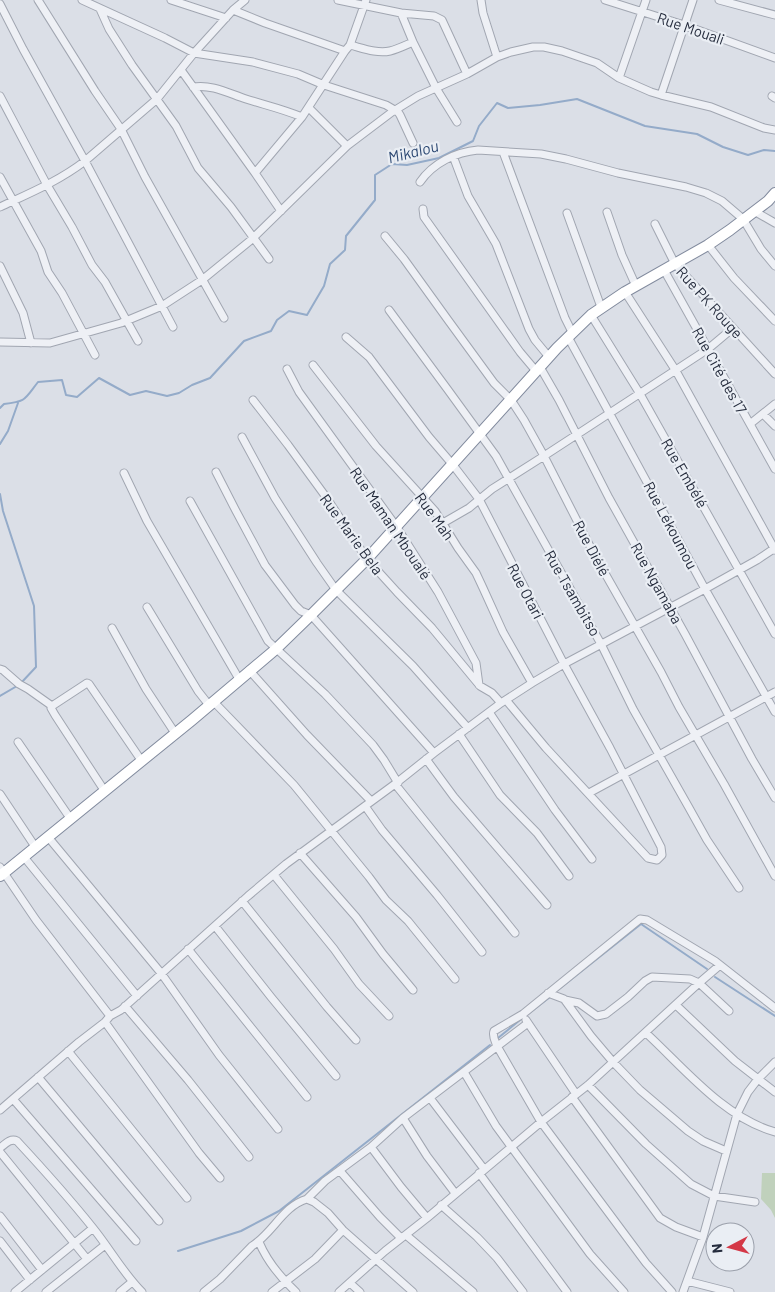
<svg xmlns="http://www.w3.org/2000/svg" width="775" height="1292" font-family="Barlow,sans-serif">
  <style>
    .green { fill: #c0d1bc }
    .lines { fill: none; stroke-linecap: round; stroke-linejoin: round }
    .stream { stroke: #94abc9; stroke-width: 2 }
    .minor-casing { stroke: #a1a6b1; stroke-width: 9 }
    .highway-casing { stroke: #828b9e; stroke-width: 12 }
    .minor { stroke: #eef0f5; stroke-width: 7 }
    .highway { stroke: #fff; stroke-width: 10 }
    .labels { text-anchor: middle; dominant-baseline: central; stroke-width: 4.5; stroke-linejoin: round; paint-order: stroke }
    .street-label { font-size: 15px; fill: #252c3d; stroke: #eaeef4 }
    .water-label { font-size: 16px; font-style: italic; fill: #2d4973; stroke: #eaeef4 }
  </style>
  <rect width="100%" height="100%" fill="#dbdfe7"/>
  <path class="green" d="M762,1173H775V1218L771,1210L761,1199Z"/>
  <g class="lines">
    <path class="stream" d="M0,408L4,404C27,401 24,400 38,382L62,380L66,395L77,397L99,378L130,395L146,391L167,396L179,393L192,385L210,378L244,341L271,331L277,320L289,311L307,315L324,286L330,264L345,250L346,236L375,200V175L392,164L407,165L439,158L473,141L479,126L497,103L508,108L540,105L577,99L645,126L697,134L723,147L748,155L764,150L775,151
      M0,444L8,431L18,403
      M0,494L3,511L34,606L36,667L21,683
      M0,696L17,686
      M715,977L775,1016
      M559,989L641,924L707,969
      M528,1014L550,997
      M498,1038L520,1020
      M178,1251L241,1231L279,1211L490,1045"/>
    <g class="minor-casing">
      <path id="minor" d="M38,0L95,91L121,129L145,177L224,318
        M82,0L165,38L194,53L253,62L298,74L324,85L386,105L398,112L400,115L413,143
        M171,0L226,18
        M338,0L401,13L413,42L436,88L457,122
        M481,0L483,13L497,57
        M605,0L684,25L775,58
        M719,0L775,15
        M0,4L23,49L85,161L173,327
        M100,9L109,29L132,65L176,126L198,168L231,207L269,259
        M233,10L265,23L345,51
        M401,13L434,16L442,20L467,74
        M350,45C362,48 377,54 390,51C398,49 406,45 413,42
        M181,70L255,173L281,211
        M619,78L646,0
        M193,87C212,84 228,93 246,99C265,105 283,109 302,117
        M661,95L693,0
        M0,96L47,185L72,227L92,265L105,282L138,341
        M772,96L775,98
        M309,108L347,146
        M503,152L565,318L572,332
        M453,156L468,196L496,244L529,329L535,340L549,357
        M255,173L302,117L345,51L350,45L366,0
        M0,177L41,251L48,272L62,293L95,355
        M420,182C433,163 456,152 478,150L541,154L566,159L618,173L686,187L706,193L722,201L743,219L761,249L775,266
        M0,207C30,193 59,181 85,161L157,99L194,53L233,10L245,0
        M423,209L424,217L520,352L536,371
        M754,211L775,223
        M607,212L622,255L636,286
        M567,213L601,307
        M655,224L675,264L775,374
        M385,236L404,259L448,320L494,383L511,400L524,420L544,456L594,554L661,672L679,707L724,784L775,876
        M708,245L734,278L775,321
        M0,266L23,313L31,343
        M664,270L775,469
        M625,292L676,371L775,550
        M389,310L448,390L496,456L601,644L633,709L688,806L707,840L739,888
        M591,315L640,394L775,634
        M346,337L369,357L429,437L453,465L479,499L564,664L610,748L661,847L662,855L657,860L648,858L546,748L506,700
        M568,337L705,589L775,712
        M0,342L50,343L121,323L162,306L202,280L251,240L347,146L392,112L418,96L467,74L497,57L511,52L533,47H544L562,51L597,63L619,78L651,92L661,95L711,107L764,128L775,130
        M313,365L376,446L435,511L458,548L476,573L483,588L503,632L532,683
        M540,367L559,400L609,498L685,634L752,759L775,798
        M287,369L299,392L396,526L438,592L476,663L479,685
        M253,400L288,445L326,497L367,559L397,592L432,628L480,686L492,693L501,703
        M763,414L775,426
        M750,424L775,404
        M242,437L275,498L317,563L336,590L413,666L468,728
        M216,472L236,511L265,565L295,605L301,611L311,615L434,753
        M124,473L147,521L239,679
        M190,501L268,641L325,694L373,745L384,760L398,783
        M443,523L469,508L492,489L544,456L708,349L733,328
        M147,607L198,691L209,705
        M112,628L146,689L175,733
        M0,669L3,670L19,684L28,689L52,706L51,708L55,715L104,790
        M249,670L307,735L371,801
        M213,701L294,785L369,877L386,900L408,921L455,979
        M52,706L84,685L87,683L89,684L141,760
        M489,712L555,810L592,859
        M459,734L500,795L537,833L569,876
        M18,742L70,818
        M426,759L454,797L547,905
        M395,784L515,933
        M589,793L775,692
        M0,794L36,848
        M365,806L382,830L437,895L482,952
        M48,837L161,973L219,1055L278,1129
        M300,853L356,917L383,954L413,990
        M24,857L137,996
        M0,867L36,920L110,1016
        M274,875L334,949L359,984L389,1016
        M242,901L327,1007L356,1040
        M215,926L271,997L336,1076
        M188,949L307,1097
        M548,993L564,999L591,1036L613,1062L640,1090L688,1131L703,1141L726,1151
        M565,1000L579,1003L597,1016L606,1014L628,997L645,981L652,977L690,979L699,983L729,1011
        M676,1005L735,1061L775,1092
        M125,1006L188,1080L249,1157
        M526,1020L576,1094
        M105,1022L199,1153L220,1178
        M646,1033C684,1068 723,1117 775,1132
        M68,1051L187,1198
        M464,1072L496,1126L590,1254L624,1292
        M38,1077L159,1221
        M588,1085L646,1144L691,1184L714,1196L755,1202
        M572,1097L660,1218L676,1227L703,1237
        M430,1098L484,1169
        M13,1099L136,1241
        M0,1110L79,1042L105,1022L110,1016L121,1010L248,896L286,864L395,784L434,753L501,703L532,683L564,664L705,589L757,560L775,548
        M403,1118L427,1156L455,1193
        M371,1147L401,1187L427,1218
        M0,1148C6,1143 11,1138 17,1141C43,1169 69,1198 93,1228C110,1249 123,1273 142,1292
        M0,1152L87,1259
        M340,1171L380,1217L401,1238
        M479,1173L567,1292
        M441,1205L477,1237L497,1258L523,1292
        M0,1216L42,1270
        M406,1235L473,1292
        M0,1241L30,1280
        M259,1242C267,1261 281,1278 296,1292
        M687,1281L730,1292
        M350,1283L360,1292
        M15,1292L93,1228
        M46,1292L105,1245
        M120,1292L132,1282
        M204,1292L220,1279L252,1246C273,1233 283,1206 307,1199
        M272,1292L315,1259L343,1230
        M339,1292L385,1251L427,1218L541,1122L588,1085L699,983L720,965
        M413,1292L343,1230L328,1213L314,1202L307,1199L325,1181L371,1147L403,1118L528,1023
        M672,1292L646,1263L541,1122L497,1046C495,1041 492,1036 494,1031L523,1014L640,919L647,920L715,961L775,1008
        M683,1292L703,1237L737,1114L748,1092L758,1079L775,1062"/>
    </g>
    <g class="highway-casing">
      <path id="highway" d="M0,876L192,720L276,649L311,615L367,559L557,348L591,315L625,292L708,245L730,230L768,201L775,193"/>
    </g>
    <use href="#minor" class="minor"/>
    <use href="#highway" class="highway"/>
  </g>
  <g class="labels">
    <g class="street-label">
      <text transform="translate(691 28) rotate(19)">Rue Mouali</text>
      <text transform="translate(710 302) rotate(48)">Rue PK Rouge</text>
      <text transform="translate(720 370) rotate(61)">Rue Cité des 17</text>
      <text transform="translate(685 473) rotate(60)">Rue Embélé</text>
      <text transform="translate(435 516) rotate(54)">Rue Mah</text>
      <text transform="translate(391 523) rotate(56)">Rue Maman Mboualé</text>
      <text transform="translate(671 525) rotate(62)">Rue Lékoumou</text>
      <text transform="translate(352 534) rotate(54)">Rue Marie Bela</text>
      <text transform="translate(592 548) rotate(62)">Rue Diélé</text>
      <text transform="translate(657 583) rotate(61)">Rue Ngamaba</text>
      <text transform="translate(526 591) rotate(62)">Rue Otari</text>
      <text transform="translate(573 593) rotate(60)">Rue Tsambitso</text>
    </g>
    <g class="water-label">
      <text transform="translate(413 151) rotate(-14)">Mikalou</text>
    </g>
  </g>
  <g transform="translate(730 1247) rotate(264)"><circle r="24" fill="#eaeef4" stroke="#9ba0ab"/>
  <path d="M0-4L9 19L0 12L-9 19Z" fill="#d43847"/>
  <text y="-8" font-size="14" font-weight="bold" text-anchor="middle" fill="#252c3d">N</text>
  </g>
</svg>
